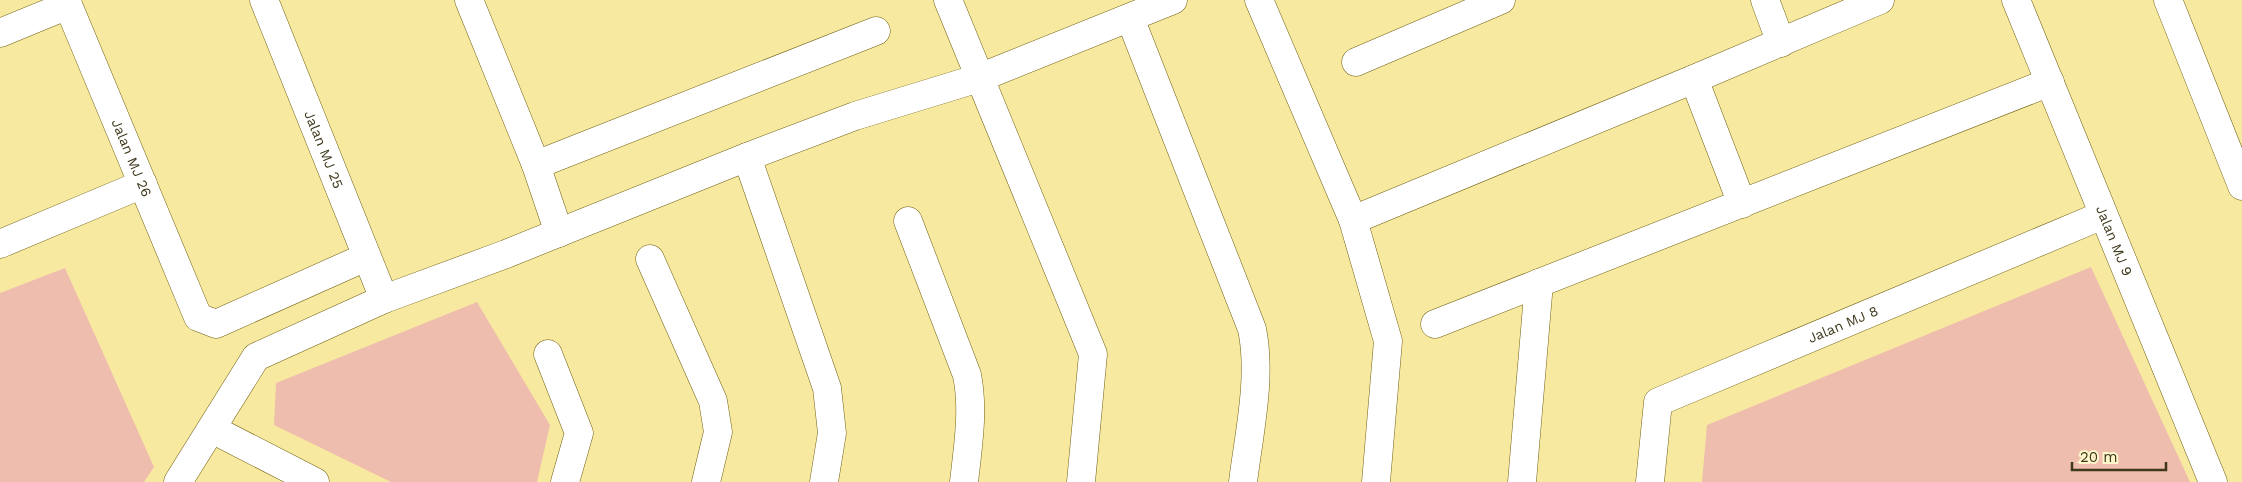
<svg xmlns="http://www.w3.org/2000/svg" width="2242" height="482" font-family="'Work Sans',sans-serif">
  <style>
    .green { fill: #efbdad }
    .lines { fill: none; stroke-linecap: round; stroke-linejoin: round }
    .minor-casing { stroke: #6f6013; stroke-width: 29 }
    .minor { stroke: #fff; stroke-width: 28 }
    .labels { text-anchor: middle; dominant-baseline: central; stroke-width: 4.5; stroke-linejoin: round; paint-order: stroke }
    .street-label { font-size: 14px; fill: #3f391c; stroke: #fff7cc }
  </style>
  <rect width="100%" height="100%" fill="#f8e9a0"/>
  <path class="green" d="M2091,267L2190,482H1702L1707,425Z
    M65,268L154,467L144,482H0V293Z
    M477,302L550,425L537,482H391L274,425L276,383Z"/>
  <g class="lines">
    <g class="minor-casing">
      <g id="minor">
        <path id="s1" d="M66,0L198,317L216,324L366,257"/>
        <path id="s2" d="M264,0L384,299"/>
        <path d="M469,0L536,165L559,233"/>
        <path d="M948,0L1093,354L1081,482"/>
        <path d="M1259,0L1353,220L1388,341L1376,482"/>
        <path d="M1765,0L1781,43"/>
        <path id="s3" d="M2016,0L2213,482"/>
        <path d="M2168,0L2242,186"/>
        <path d="M1130,18L1252,329C1262,377 1249,433 1243,482"/>
        <path d="M0,33L68,5"/>
        <path d="M1356,62L1501,0"/>
        <path d="M1694,79L1742,204"/>
        <path d="M747,157L827,388L832,433L824,482"/>
        <path d="M536,165L876,31"/>
        <path d="M1353,220L1694,79L1880,0"/>
        <path d="M908,221L967,375C974,410 968,446 964,482"/>
        <path d="M0,244L143,184"/>
        <path d="M650,259L713,401L718,432L706,482"/>
        <path d="M1435,324L2050,82"/>
        <path d="M548,354L579,433L565,482"/>
        <path d="M212,429L315,482"/>
        <path d="M178,482L256,357L384,299L506,254L747,157L855,116L979,78L1173,0"/>
        <path d="M1522,482L1539,283"/>
        <path id="s4" d="M1650,482L1658,402L2103,215"/>
      </g>
    </g>
    <use href="#minor" class="minor"/>
  </g>
  <g class="labels">
    <g class="street-label">
      <text stroke="none"><textPath href="#s2" startOffset="161">Jalan MJ 25</textPath></text>
      <text stroke="none"><textPath href="#s1" startOffset="171">Jalan MJ 26</textPath></text>
      <text stroke="none"><textPath href="#s3" startOffset="260">Jalan MJ 9</textPath></text>
      <text stroke="none"><textPath href="#s4" startOffset="281">Jalan MJ 8</textPath></text>
    </g>
  </g>
  <path d="M2072 462v8h94v-8" fill="none" stroke="#3f391c" stroke-width="2.5"/>
  <text x="2080" y="462" font-size="15" fill="#3f391c" stroke="#fff7cc" stroke-width="4" paint-order="stroke">20 m</text>
</svg>
